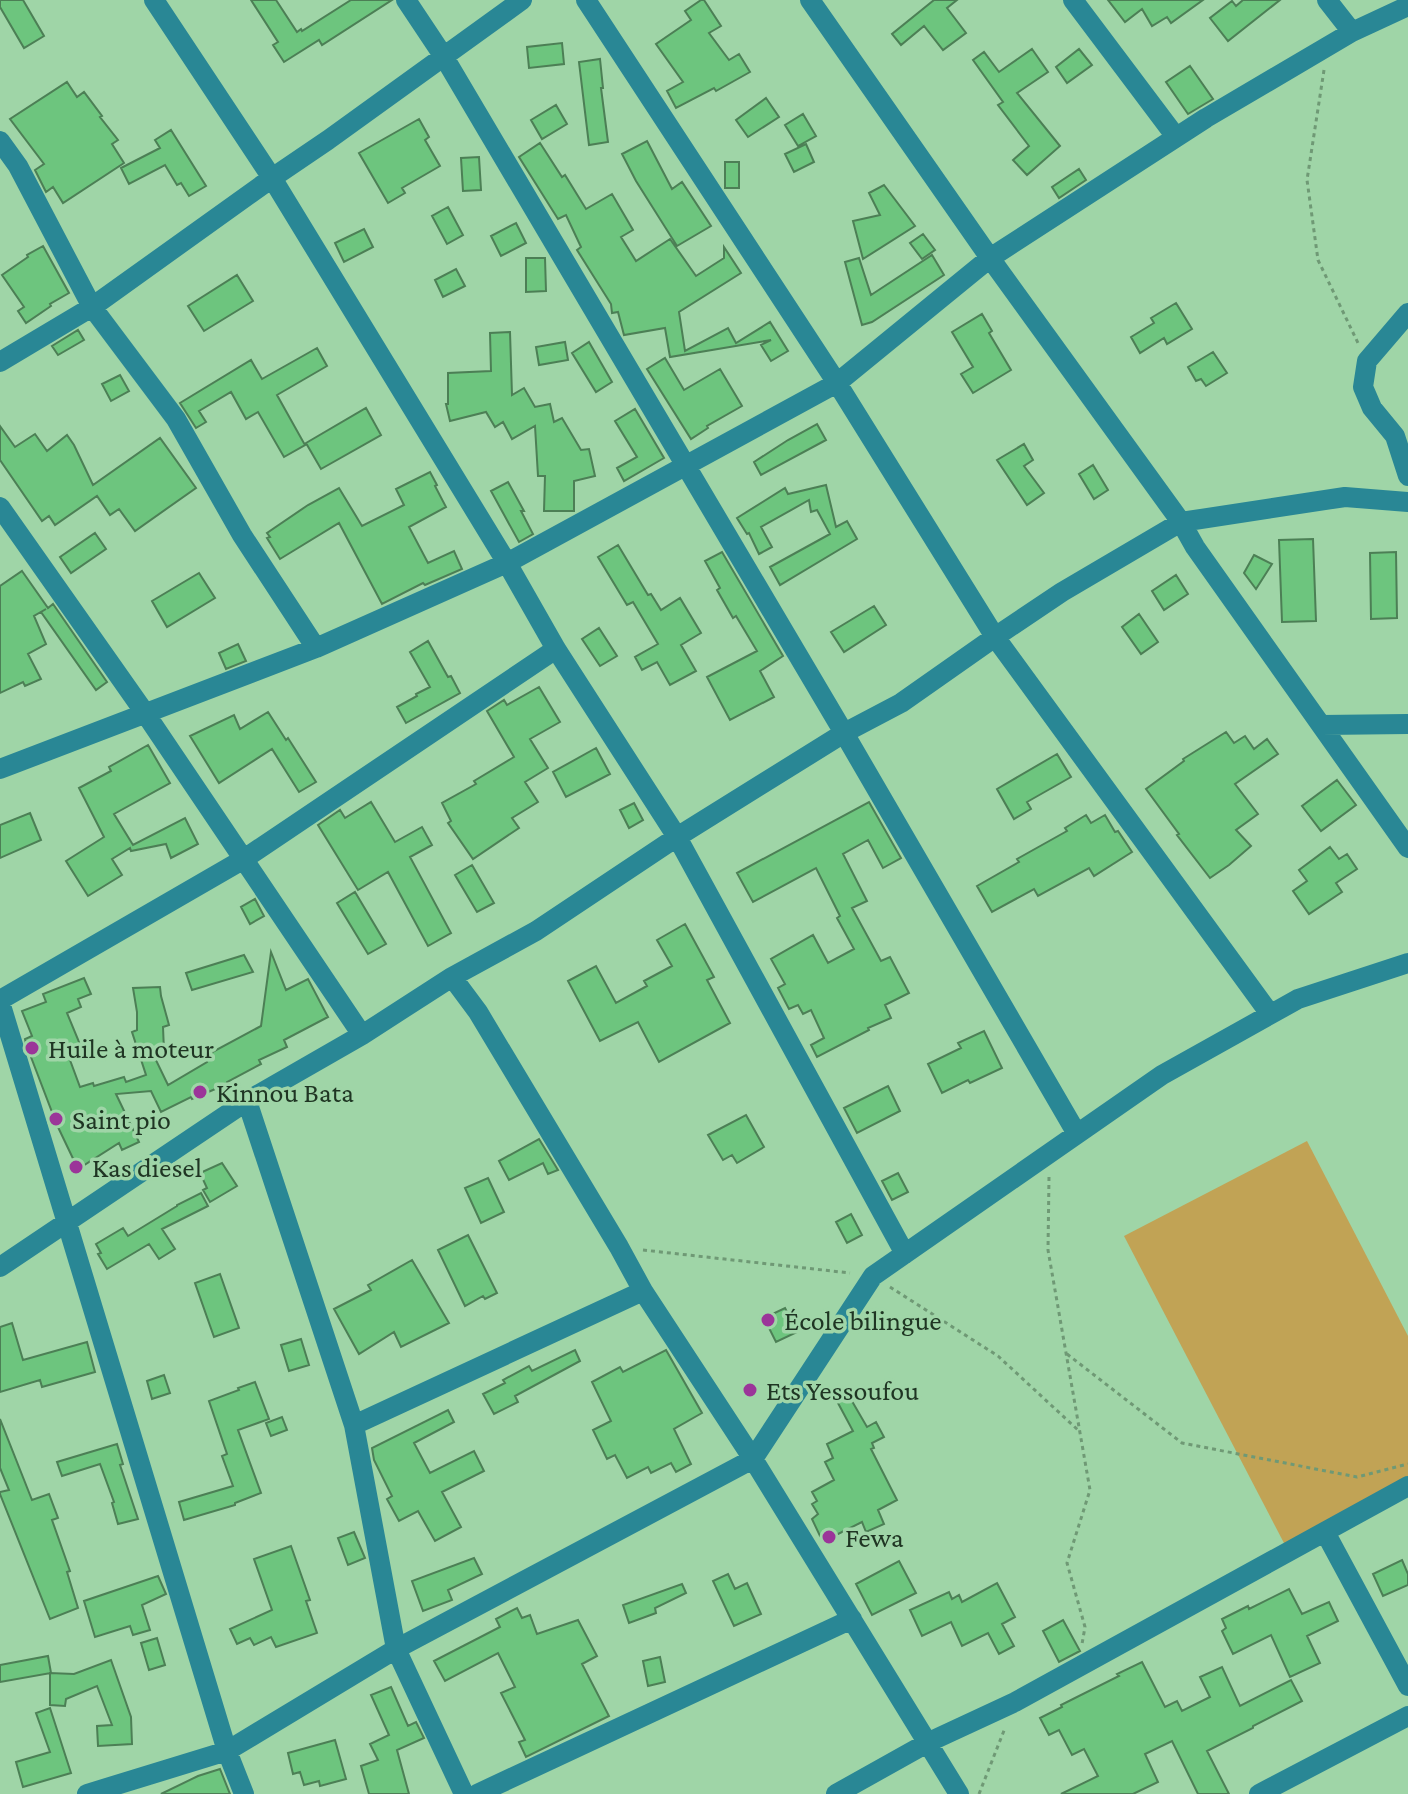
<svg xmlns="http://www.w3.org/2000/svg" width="1408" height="1794" font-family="'Crimson Pro',serif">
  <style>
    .green { fill: #c1a355 }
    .building { fill: #6dc57e; stroke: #4c7f55; stroke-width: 2 }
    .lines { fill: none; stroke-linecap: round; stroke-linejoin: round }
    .path { stroke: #6f9975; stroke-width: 3; stroke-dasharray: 4 4; stroke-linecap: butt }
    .minor { stroke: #298795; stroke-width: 20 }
    .poi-dot { fill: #9b3599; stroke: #9fd5a7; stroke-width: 3 }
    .labels { text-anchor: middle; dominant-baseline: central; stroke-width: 7; stroke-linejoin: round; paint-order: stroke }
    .poi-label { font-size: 28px; fill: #1f3523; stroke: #9fd5a7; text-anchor: start }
  </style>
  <rect width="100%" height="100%" fill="#9fd5a7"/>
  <path class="green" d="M1307,1141L1408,1336V1481L1285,1545L1124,1236Z"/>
  <path class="building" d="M0,0H23L44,36L24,48L0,7Z
    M251,0H276L297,32L301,29L302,31L351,0H392L322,45L319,40L284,62L273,45L278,42Z
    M701,0H704L721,26L709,33L729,60L739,54L750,72L716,91L714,88L676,108L667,91L683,82L656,44L691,20L685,11Z
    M934,0H957L947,8L966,33L943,50L924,26L901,45L892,34Z
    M1108,0H1203L1171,23L1167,17L1152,26L1142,9L1125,22Z
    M1243,0H1280L1228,41L1210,18L1232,1L1236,6Z
    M562,43L564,64L529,68L527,47Z
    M1032,49L1048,72L1017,93L1060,146L1027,175L1013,160L1029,146L998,105L1003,102L973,60L984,52L999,72Z
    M1079,49L1092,65L1067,83L1056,67Z
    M600,59L603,88H601L608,142L589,145L579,62Z
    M1190,66L1213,99L1188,114L1166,82Z
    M67,82L77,97L84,92L102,116L100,117L118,140L112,144L124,163L63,203L53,187L46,192L35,170L44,164L10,119Z
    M766,98L779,117L748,137L736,120Z
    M556,105L567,124L542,139L531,120Z
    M803,114L816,136L798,146L785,125Z
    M419,119L429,137L425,140L440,166L402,188L405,193L388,203L359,153Z
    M171,130L206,186L189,196L181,183L177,185L165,165L129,184L121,168L160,148L155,140Z
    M647,141L672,189L682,182L711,226L677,246L636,181L622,154Z
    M540,143L562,177L565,175L586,209L612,194L633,230L621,237L636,261L670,239L696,276L724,258V247L741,273L679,312L685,351L728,328L736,343L770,322L788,351L771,361L761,345L771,340L670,357L665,328L624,335L618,312L612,313L611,304L577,250L581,247L566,215L558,219L519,157Z
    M806,144L814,162L794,172L785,154Z
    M479,157L481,190L463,191L461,158Z
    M725,162H739V188H725Z
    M1079,169L1086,180L1059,198L1052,187Z
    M884,185L915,226L863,259L853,221L880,215L869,193Z
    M448,207L463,235L447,244L432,216Z
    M516,223L526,243L501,256L491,236Z
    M364,229L373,247L344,262L335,243Z
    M923,234L935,250L922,259L910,243Z
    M43,246L69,293L50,304L51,306L26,323L18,311L24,307L2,275L28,257L27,255Z
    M932,255L944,275L872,322L862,325L845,262L859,258L871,295Z
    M526,258H545L546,291L526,292Z
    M456,269L465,286L443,297L435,280Z
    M237,275L253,301L204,331L188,306Z
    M1176,303L1192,329L1167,344L1164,338L1140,353L1131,337L1154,323L1151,318Z
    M982,314L992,331L989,333L1011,370L973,393L961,374L973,367L952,332Z
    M78,330L84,340L58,355L52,346Z
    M510,332L512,395L524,388L535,407L550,404L554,422L562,418L581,450L589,449L595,476L574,481V511H544L545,476H538L535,426L512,439L503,422L495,427L486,412L450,421L446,404H448V373L491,371L490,333Z
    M565,342L568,360L539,365L536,347Z
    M589,342L612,382L596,392L572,353Z
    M317,348L327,366L277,395L305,445L284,457L258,412L246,419L231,392L199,411L206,422L196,428L180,403L251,360L262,379Z
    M1213,352L1227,373L1206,386L1201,379L1196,381L1188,367Z
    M665,358L684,390L720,369L742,406L707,426L708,428L691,439L647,369Z
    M120,375L129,391L111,401L102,384Z
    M366,408L381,435L321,469L306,443Z
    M635,409L664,458L624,481L617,468L637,457L615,421Z
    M817,424L826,440L761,475L754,462L788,440Z
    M0,426L15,447L35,434L47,451L67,435L74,445L93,485L160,438L196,488L135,531L119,509L110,515L97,496L55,525L49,516L42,521L0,460Z
    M1024,444L1033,460L1024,466L1044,493L1027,505L997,460Z
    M1093,465L1108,490L1094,499L1079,474Z
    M430,472L437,485L435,486L446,507L409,527L428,563L454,551L462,569L425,585L423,583L382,604L339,523L280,559L267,538L270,537L267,533L308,505L339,488L362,526L404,505L396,489Z
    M508,482L524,511H521L533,534L519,542L491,491Z
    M826,485L836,527L847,521L857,539L780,585L770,567L830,534L817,510L811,512L809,500L761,527L772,547L759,554L749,533L747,534L737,518L785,488L788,494Z
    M95,533L106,549L71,573L60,557Z
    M1313,539L1316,621L1282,622L1279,540Z
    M618,545L648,595L651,594L661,610L680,598L701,633L681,645L696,671L670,685L657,662L642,670L635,657L658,644L633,602L627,605L598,557Z
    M722,552L783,656L760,671L774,697L730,720L707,677L757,651L736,616L733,618L717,590L720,588L705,561Z
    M1396,552L1397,618L1371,619L1370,553Z
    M1254,555L1272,564L1256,589L1244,573Z
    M22,571L48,608L53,604L107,682L96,690L41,612L46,609L34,616L46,644L28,654L41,679L25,686L23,682L0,693V586Z
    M199,573L215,598L167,627L152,601Z
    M1176,575L1188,594L1164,610L1152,591Z
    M874,606L886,625L844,652L831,632Z
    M1139,614L1158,642L1141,654L1122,627Z
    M599,628L617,656L600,666L582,639Z
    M428,641L448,677L451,676L460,693L406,723L397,707L417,696L416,694L430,687L410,652Z
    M238,644L246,661L226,669L219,653Z
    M539,687L560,722L530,739L548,768L525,782L538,802L512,818L519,828L473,859L448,823L451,821L442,803L476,784L474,781L514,757L487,711L504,700L507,705Z
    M268,712L286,740L288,738L316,782L299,792L272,749L219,783L190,736L234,715L240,729Z
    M1226,732L1234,743L1245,736L1254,749L1267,739L1278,754L1235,784L1258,814L1236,830L1251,846L1229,865L1210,878L1177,835L1179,834L1146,789L1184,761L1183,759Z
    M148,745L170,783L114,814L133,845L185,818L198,844L171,858L166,844L131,851L130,848L112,859L122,875L88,896L66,861L104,837L79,788L111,771L109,767Z
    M596,748L610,774L566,797L553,772Z
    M1057,754L1071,777L1027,802L1031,809L1014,819L997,789Z
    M1337,780L1356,805L1321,831L1302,806Z
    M371,802L395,842L422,827L432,845L410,857L451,933L428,946L388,872L358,890L318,825L340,810L345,818Z
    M869,802L901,858L883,868L868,840L843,854L867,901L852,908L881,961L890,957L909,993L885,1005L891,1018L868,1028L869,1030L817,1057L811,1045L824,1038L811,1010L803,1014L798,1005L789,1009L778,988L785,984L771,959L813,935L828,963L854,949L837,918L840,916L816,868L753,902L737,873Z
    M634,803L643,820L629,828L620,810Z
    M30,813L41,840L0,858V825Z
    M1086,815L1091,823L1105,815L1115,832L1118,831L1132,852L1094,876L1089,868L1038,896L1034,889L992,912L977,886L1019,862L1017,859L1067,831L1065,828Z
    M1330,847L1339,859L1347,854L1357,869L1336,883L1342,892L1309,914L1293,891L1307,881L1299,870Z
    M472,865L494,903L477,912L455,875Z
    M355,892L386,944L368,954L337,903Z
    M255,899L264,916L250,924L241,907Z
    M685,924L714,977L707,980L730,1023L659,1062L638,1022L600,1041L568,981L596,966L616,1003L647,986L644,981L672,966L657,940Z
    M271,952L286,990L308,979L328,1017L284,1040L287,1047L259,1060L261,1064L227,1082V1084L192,1099L191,1097L161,1112L151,1091L116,1094L139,1142L122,1150L119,1143L78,1169L57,1125L26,1044L25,1039L32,1036L22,1011L46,1002L43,994L84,978L91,994L78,999L81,1007L67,1013L84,1054L70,1060L80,1087L93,1083L94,1086L124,1077L126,1082L146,1075L132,1032L137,1030V1012L133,988L160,987L161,996L169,1025L163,1027L164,1051L152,1052L168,1085L207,1062L205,1056L261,1026Z
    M244,955L253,972L192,990L186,973Z
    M984,1031L1002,1068L970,1083L968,1080L942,1093L928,1064L961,1048L958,1043Z
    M888,1086L900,1111L857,1133L844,1108Z
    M746,1115L764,1147L737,1163L732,1155L723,1160L708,1135Z
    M539,1139L558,1170L548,1174L543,1163L509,1180L499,1161Z
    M222,1163L237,1186L210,1202L203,1190L207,1188L200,1173Z
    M898,1173L908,1192L892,1200L882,1181Z
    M488,1178L504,1212L481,1223L465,1188Z
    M201,1193L208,1206L162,1229L175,1249L159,1259L149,1244L107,1269L98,1254L101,1253L96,1244L123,1228L128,1236L177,1206V1205Z
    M851,1214L862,1235L847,1243L836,1222Z
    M468,1235L497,1293L485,1299L483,1296L465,1306L438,1250Z
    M412,1260L449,1323L401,1347L394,1332L359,1354L334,1309L371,1290L368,1285Z
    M220,1274L239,1328L214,1337L195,1283Z
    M785,1308L797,1332L776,1342L764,1318Z
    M12,1323L23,1360L87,1342L95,1372L42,1387L40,1380L0,1392V1327Z
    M301,1339L309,1365L289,1371L281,1345Z
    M575,1350L580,1361L515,1396L518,1402L494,1414L483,1394L505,1383L503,1380L529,1366L532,1371Z
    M666,1350L702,1413L674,1429L691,1464L676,1472L671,1463L651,1473L648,1467L627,1478L615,1455L607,1459L593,1430L611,1421L592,1382L620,1367L623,1372Z
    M164,1375L170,1393L152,1399L147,1381Z
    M255,1382L269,1419L238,1430L261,1493L235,1503V1505L184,1520L179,1502L233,1486L222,1456L227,1454L209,1401L239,1390L238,1388Z
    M849,1396L867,1427L876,1422L884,1437L872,1443L874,1448L871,1449L897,1500L878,1510L884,1524L866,1532L862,1522L828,1539L826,1533L820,1536L812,1519L818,1514L812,1504L817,1501L812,1492L834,1480L825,1462L833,1458L827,1444L853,1431L838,1403Z
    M448,1410L454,1422L414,1443L430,1473L474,1451L484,1471L442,1492L461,1527L435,1541L418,1511L399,1521L387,1499L392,1496L374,1460L372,1448Z
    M282,1417L287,1430L271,1436L266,1423Z
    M0,1419L32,1500L49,1494L58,1518L52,1520L70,1571L67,1572L78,1608L50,1619L0,1494V1492L9,1490L0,1468Z
    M117,1444L123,1464L120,1465L138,1519L118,1524L112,1503L114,1502L100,1464L62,1476L57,1462Z
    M354,1532L365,1558L348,1565L338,1538Z
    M291,1546L310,1600L306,1601L317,1633L276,1647L271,1637L254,1645L250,1638L237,1644L230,1629L272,1610L254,1559Z
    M474,1558L482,1574L448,1590L452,1600L423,1611L412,1581Z
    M1402,1560L1408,1574V1585L1383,1596L1373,1574Z
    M899,1561L916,1593L872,1615L856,1584Z
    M728,1574L735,1589L747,1583L761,1614L734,1626L713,1581Z
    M158,1576L166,1594L142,1605L150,1630L133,1635L130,1626L95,1637L84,1601Z
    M997,1583L1015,1617L1002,1624L1014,1646L999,1654L988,1633L962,1646L951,1622L922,1636L910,1610L949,1592L952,1599L959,1595L962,1602Z
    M682,1584L686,1593L655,1608L656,1613L629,1623L623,1605Z
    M1289,1589L1302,1614L1329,1602L1338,1621L1307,1636L1320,1663L1290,1677L1271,1635L1233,1654L1222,1631L1226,1628L1222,1619L1248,1606L1249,1609Z
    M517,1608L522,1618L530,1615L537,1634L578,1620L597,1656L582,1664L609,1716L526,1757L519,1742L525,1740L501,1693L515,1687L498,1653L445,1681L434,1661L500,1627L496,1619Z
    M1063,1620L1080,1651L1059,1662L1043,1631Z
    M157,1638L165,1665L149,1670L141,1643Z
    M48,1656L51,1673L0,1682V1665Z
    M660,1657L665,1682L648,1686L643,1661Z
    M111,1660L131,1717L132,1744L98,1746L97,1726L112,1725L97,1686L66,1699L65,1706L50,1705V1673L74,1674Z
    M1142,1662L1165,1707L1177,1701L1182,1711L1210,1697L1200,1677L1222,1667L1240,1706L1291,1680L1302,1701L1253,1726V1728L1207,1751L1229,1794H1198L1172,1741L1145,1754L1158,1782L1133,1794H1061L1098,1776L1084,1749L1072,1755L1059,1730L1049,1735L1040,1718L1062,1707L1061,1705L1119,1676L1117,1674Z
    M391,1687L408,1726L416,1722L424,1738L397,1750L409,1794H369L361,1766L378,1760L370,1744L389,1735L371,1695Z
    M50,1708L71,1773L23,1787L16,1762L50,1752L36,1713Z
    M335,1740L346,1779L320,1786L319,1781L304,1785L300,1772L293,1774L288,1753Z
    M220,1769L230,1794H161L198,1776Z"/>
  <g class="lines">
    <path class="path" d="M1324,70L1307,180L1318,260L1358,343
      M1049,1177L1048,1250L1090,1490L1067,1563L1085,1627L1082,1644
      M643,1250L850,1273
      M890,1287L998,1356L1078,1430
      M1067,1354L1182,1443L1357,1477L1408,1464
      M979,1794L1005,1728"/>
    <path class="minor" d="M154,0L272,178L507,563L556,649L677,837L905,1254
      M406,0L444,57L844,733L1077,1134
      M586,0L837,383L995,637L1270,1014
      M810,0L990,258L1181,522L1195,547L1408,848
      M1073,0L1176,137
      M1327,0L1352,32
      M0,141L18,166L92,307L176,419L242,535L316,648
      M1408,313L1367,361L1363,387L1372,408L1395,436L1408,476
      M0,362L92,307L272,178L328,140L522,0
      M0,507L145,713L362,1035
      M1322,725L1408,724
      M0,769L316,648L507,563L837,383L990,258L1206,118L1352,32L1408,6
      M452,977L536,931L677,837L844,733L901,703L995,637L1062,592L1181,522L1345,497L1408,502
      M0,1000L244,859L556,649
      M0,1002L227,1751L244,1794
      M247,1101L354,1425L396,1649L464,1794
      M0,1267L247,1101L362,1035L452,977L478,1012L619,1247L643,1291L753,1459L873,1276L1162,1075L1298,999L1408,963
      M354,1425L643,1291
      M1325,1532L1408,1686
      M87,1794L227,1751L396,1649L753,1459L959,1794
      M477,1794L852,1619
      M836,1794L929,1742L1015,1702L1408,1486
      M1259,1794L1408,1716"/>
  </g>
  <g class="poi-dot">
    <circle cx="32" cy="1048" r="8"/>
    <circle cx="200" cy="1092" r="8"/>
    <circle cx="56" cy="1119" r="8"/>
    <circle cx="76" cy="1167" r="8"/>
    <circle cx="768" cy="1320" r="8"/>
    <circle cx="750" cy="1390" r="8"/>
    <circle cx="829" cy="1537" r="8"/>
  </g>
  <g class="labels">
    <g class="poi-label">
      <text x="48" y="1048">Huile à moteur</text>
      <text x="216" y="1092">Kinnou Bata</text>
      <text x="72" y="1119">Saint pio</text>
      <text x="92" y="1167">Kas diesel</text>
      <text x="784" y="1320">École bilingue</text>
      <text x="766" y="1390">Ets Yessoufou</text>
      <text x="845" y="1537">Fewa</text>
    </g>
  </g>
</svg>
